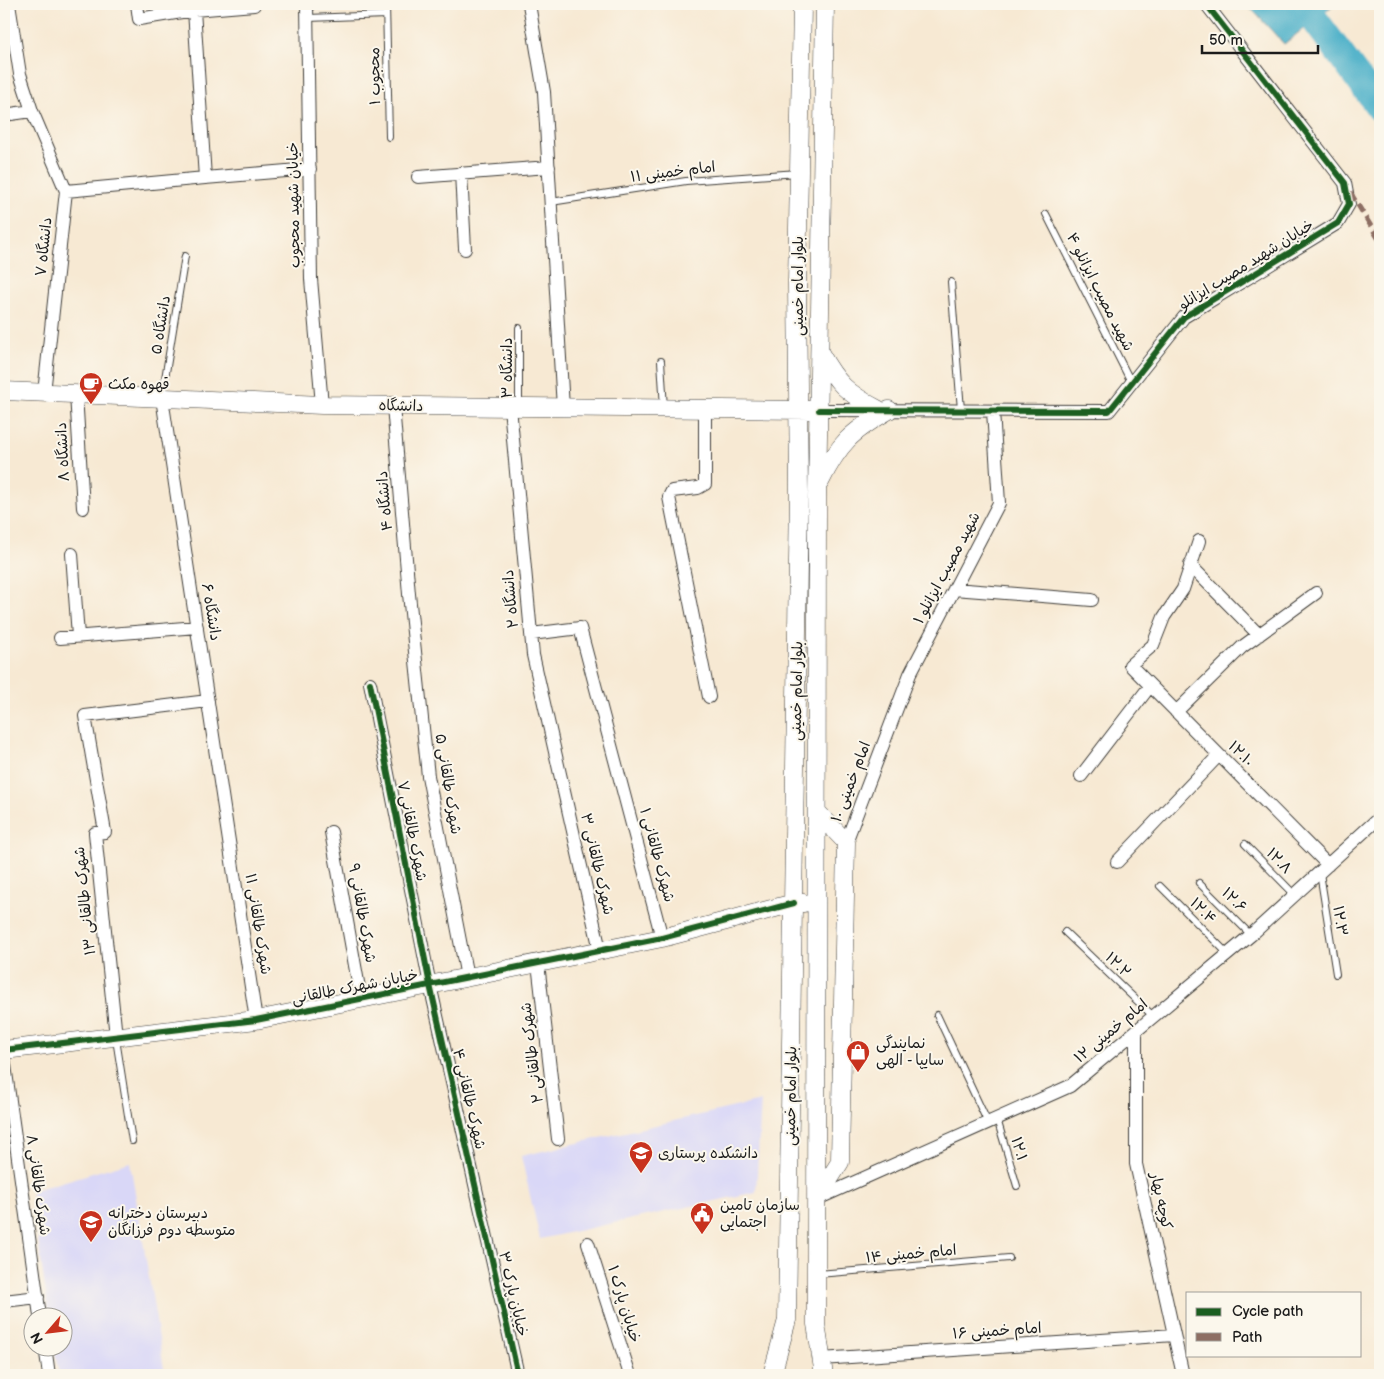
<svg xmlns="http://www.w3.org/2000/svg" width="1384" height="1379" font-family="'Balsamiq Sans','Playpen Sans Arabic',sans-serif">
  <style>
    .built { fill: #d9d7f7 }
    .water { fill: #49afc8; stroke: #326672 }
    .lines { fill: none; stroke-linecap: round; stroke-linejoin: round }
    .river { stroke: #49afc8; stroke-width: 28 }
    .lane-casing { stroke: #3d3b37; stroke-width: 8 }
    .street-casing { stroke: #3d3b37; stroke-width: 14 }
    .secondary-casing { stroke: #3d3b37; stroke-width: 19 }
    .lane { stroke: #fff; stroke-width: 6 }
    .street { stroke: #fff; stroke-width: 12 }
    .secondary { stroke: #fff; stroke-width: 18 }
    .quiet { stroke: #8d6e63; stroke-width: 5; stroke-dasharray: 10 5; stroke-linecap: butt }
    .cycleway-casing { stroke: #fbf7ec; stroke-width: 9 }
    .cycleway { stroke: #1b5e20; stroke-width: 6 }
    .labels { text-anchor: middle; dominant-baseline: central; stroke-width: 4; stroke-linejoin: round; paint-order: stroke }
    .street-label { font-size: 15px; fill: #1c1c1c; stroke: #fbf7ec }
    .poi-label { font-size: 15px; fill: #1c1c1c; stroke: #fbf7ec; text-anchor: start }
  </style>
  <rect width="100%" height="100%" fill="#fbf7ec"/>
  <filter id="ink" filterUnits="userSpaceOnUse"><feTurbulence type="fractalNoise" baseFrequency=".02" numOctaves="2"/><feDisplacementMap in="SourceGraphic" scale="10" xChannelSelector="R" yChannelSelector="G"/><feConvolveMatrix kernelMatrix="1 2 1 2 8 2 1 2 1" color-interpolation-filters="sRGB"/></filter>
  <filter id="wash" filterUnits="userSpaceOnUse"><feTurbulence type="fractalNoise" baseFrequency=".0096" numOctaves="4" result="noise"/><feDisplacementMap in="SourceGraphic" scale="20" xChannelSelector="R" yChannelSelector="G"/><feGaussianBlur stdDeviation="1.12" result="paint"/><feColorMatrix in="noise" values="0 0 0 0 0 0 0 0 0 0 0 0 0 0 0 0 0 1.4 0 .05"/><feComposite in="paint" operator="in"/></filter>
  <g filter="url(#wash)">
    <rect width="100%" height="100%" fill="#f7e9d3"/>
    <path class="built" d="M761,1101L756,1192L540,1239L521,1156Z
      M130,1162L165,1375H59L54,1347L62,1346V1316H49L31,1191Z"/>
    <path class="water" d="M1247,4H1335L1284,44Z"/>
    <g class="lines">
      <path class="river" d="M1303,4L1380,108"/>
    </g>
  </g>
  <g filter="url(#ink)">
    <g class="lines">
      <g class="lane-casing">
        <path id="lane" d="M386,4L389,137
          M308,18L386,15
          M551,202L686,181L798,173
          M1046,214L1131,382
          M951,282L961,410
          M661,361L664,408
          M162,397L185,256
          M519,406V328
          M1245,844L1295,895
          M1320,873L1336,974
          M1199,883L1251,935
          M1160,886L1228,954
          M1065,932L1153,1016
          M937,1015L988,1123
          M116,1039L132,1141
          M997,1119L1017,1186
          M818,1274L1009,1258"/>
      </g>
      <g class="street-casing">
        <path id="street" d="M9,4L20,74L32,111L66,191L44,393
          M137,4L139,19L194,10L254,5
          M307,4L311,279L322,405
          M529,4L544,92L563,408
          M4,115L32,111
          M461,173L465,249
          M418,177L549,167
          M205,178L310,169
          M66,191L205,178L194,10
          M76,394L83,508
          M162,398L256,1020
          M393,406L409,594L428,776L467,977
          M510,407L533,655L600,950
          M705,409V484L698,488L672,491L669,497L709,697
          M819,410L1109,411L1184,317L1338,223L1349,204L1345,183L1206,4
          M1199,541L1183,589L1164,617L1153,645L1130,665L1328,865
          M72,554L78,636
          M1190,565L1259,635
          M954,589L1092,600
          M531,634L580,628L662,938
          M60,638L197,627
          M370,683L430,985L518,1375
          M1176,712L1242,647L1316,593
          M1081,776L1150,686
          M331,832L361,999
          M846,842L910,674L999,503L993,411
          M1117,862L1219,755
          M538,963L558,1139
          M1136,1031V1164L1183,1375
          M116,1037L95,833L105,832L85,716L208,701
          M4,1058L40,1316
          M817,1199L1070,1086L1251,935L1380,817
          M588,1243L630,1375
          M4,1301L38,1297
          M45,1346L49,1375
          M821,1359L1174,1335"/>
      </g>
      <g class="secondary-casing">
        <path id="secondary" d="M820,353C837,384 847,393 879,410
          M4,391L322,405L811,410
          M820,482C839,443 851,432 889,410
          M4,1050L256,1020L662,938L794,903H804
          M817,1199L840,1162L846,842L817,812
          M772,1375L787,1320L799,492L797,284L802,4
          M824,1375L816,1324V1274L817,497L825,4"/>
      </g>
      <use href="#lane" class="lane"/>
      <use href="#street" class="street"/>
      <use href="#secondary" class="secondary"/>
      <path class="quiet" d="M1350,192L1380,241"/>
      <g class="cycleway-casing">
        <path id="cycleway" d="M819,410L1109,411L1184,317L1338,223L1349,204L1345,183L1206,4
          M370,683L430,985L518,1375
          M4,1050L256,1020L662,938L794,903"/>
      </g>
      <use href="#cycleway" class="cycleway"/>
    </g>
  </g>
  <defs>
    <g id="cafe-pin" transform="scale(1.25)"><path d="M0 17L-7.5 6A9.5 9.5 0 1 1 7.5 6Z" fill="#c8321e" stroke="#fbf7ec"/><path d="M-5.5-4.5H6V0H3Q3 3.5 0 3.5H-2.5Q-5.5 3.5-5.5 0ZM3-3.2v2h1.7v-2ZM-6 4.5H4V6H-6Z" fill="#fff"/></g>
    <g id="shop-pin" transform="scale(1.25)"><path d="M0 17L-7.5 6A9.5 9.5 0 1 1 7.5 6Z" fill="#c8321e" stroke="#fbf7ec"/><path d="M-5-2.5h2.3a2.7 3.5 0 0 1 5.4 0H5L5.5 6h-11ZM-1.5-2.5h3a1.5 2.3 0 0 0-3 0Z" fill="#fff"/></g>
    <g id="university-pin" transform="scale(1.25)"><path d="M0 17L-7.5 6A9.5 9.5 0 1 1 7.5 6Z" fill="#c8321e" stroke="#fbf7ec"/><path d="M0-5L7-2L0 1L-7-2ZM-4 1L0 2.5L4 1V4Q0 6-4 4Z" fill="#fff"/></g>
    <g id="civic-pin" transform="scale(1.25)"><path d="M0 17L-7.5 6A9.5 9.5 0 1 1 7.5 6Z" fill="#c8321e" stroke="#fbf7ec"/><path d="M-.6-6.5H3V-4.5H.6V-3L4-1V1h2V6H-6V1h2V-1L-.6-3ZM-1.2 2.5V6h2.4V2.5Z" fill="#fff"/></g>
    <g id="school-pin" transform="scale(1.25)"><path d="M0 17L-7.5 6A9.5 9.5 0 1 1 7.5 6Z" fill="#c8321e" stroke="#fbf7ec"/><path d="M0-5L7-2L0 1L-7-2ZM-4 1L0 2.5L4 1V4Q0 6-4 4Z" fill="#fff"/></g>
  </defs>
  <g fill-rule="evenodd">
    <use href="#cafe-pin" x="91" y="384"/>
    <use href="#shop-pin" x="858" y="1052"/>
    <use href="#university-pin" x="641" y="1153"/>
    <use href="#civic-pin" x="702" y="1214"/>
    <use href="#school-pin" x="91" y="1222"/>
  </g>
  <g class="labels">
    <g class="street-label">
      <text transform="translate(375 76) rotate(-91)">محجوب ۱</text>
      <text transform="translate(673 172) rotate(-7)">امام خمینی ۱۱</text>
      <text transform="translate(294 205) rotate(-91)">خیابان شهید محجوب</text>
      <text transform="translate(44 247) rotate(-84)">دانشگاه ۷</text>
      <text transform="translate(1246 265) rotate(-32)">خیابان شهید مصیب ایزانلو</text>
      <text transform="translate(798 286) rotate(-90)">بلوار امام خمینی</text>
      <text transform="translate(1100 292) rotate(63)">شهید مصیب ایزانلو ۴</text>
      <text transform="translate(161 325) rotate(-81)">دانشگاه ۵</text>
      <text transform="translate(507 368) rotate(-90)">دانشگاه ۳</text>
      <text transform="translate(401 406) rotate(1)">دانشگاه</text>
      <text transform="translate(63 452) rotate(-93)">دانشگاه ۸</text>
      <text transform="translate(385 501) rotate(-95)">دانشگاه ۴</text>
      <text transform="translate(947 568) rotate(-62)">شهید مصیب ایزانلو ۱</text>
      <text transform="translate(511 599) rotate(-95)">دانشگاه ۲</text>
      <text transform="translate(211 612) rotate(81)">دانشگاه ۶</text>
      <text transform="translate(797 691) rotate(-89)">بلوار امام خمینی</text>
      <text transform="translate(1241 754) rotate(45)">۱۲.۱۰</text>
      <text transform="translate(851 782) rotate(-69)">امام خمینی ۱۰</text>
      <text transform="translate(448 784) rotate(81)">شهرک طالقانی ۵</text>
      <text transform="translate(412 831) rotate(79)">شهرک طالقانی ۷</text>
      <text transform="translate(657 855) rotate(75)">شهرک طالقانی ۱</text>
      <text transform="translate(1279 861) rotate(46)">۱۲.۸</text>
      <text transform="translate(597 864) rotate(77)">شهرک طالقانی ۳</text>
      <text transform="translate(1234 900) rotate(45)">۱۲.۶</text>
      <text transform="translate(85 901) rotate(-96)">شهرک طالقانی ۱۳</text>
      <text transform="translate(1203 911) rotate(45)">۱۲.۴</text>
      <text transform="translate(362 913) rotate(80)">شهرک طالقانی ۹</text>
      <text transform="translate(1340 921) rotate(81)">۱۲.۳</text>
      <text transform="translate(258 924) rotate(81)">شهرک طالقانی ۱۱</text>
      <text transform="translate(1118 965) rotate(44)">۱۲.۲</text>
      <text transform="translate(355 987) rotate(-11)">خیابان شهرک طالقانی</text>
      <text transform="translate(1111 1031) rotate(-40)">امام خمینی ۱۲</text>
      <text transform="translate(532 1053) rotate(-97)">شهرک طالقانی ۲</text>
      <text transform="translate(791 1096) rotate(-89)">بلوار امام خمینی</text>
      <text transform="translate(469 1099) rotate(77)">شهرک طالقانی ۴</text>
      <text transform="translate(1019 1149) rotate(73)">۱۲.۱</text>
      <text transform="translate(38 1185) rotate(82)">شهرک طالقانی ۸</text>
      <text transform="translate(1161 1201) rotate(78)">کوچه بهار</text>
      <text transform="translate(911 1254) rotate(-5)">امام خمینی ۱۴</text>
      <text transform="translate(513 1294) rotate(77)">خیابان پارک ۳</text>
      <text transform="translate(624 1304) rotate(73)">خیابان پارک ۱</text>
      <text transform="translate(997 1331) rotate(-4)">امام خمینی ۱۶</text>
    </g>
    <g class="poi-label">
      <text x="108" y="384">قهوه مکث</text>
      <text x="876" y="1043">نمایندگی<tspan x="876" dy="17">سایپا - الهی</tspan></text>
      <text x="658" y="1153">دانشکده پرستاری</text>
      <text x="720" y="1205">سازمان تامین<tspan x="720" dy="17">اجتمایی</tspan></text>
      <text x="108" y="1213">دبیرستان دخترانه<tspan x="108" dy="17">متوسطه دوم فرزانگان</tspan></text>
    </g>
  </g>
  <rect width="1384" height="1379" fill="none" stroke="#fbf7ec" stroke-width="20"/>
  <rect x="1186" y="1292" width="175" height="65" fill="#fbf7ec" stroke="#a29f99"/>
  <rect x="1196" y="1308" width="25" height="8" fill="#1b5e20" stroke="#a29f99"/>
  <text x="1232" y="1316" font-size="15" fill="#1c1c1c">Cycle path</text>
  <rect x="1196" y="1333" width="25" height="8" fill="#8d6e63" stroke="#a29f99"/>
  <text x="1232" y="1342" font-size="15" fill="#1c1c1c">Path</text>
  <g transform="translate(48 1332) rotate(242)"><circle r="24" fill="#fbf7ec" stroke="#a29f99"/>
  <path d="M0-4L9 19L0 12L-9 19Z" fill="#c8321e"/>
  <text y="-8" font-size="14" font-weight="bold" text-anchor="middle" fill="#1c1c1c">N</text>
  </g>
  <path d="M1202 45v8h116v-8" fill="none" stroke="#1c1c1c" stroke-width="2.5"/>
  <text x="1209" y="45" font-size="15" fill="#1c1c1c" stroke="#fbf7ec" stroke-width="4" paint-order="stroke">50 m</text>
</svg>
